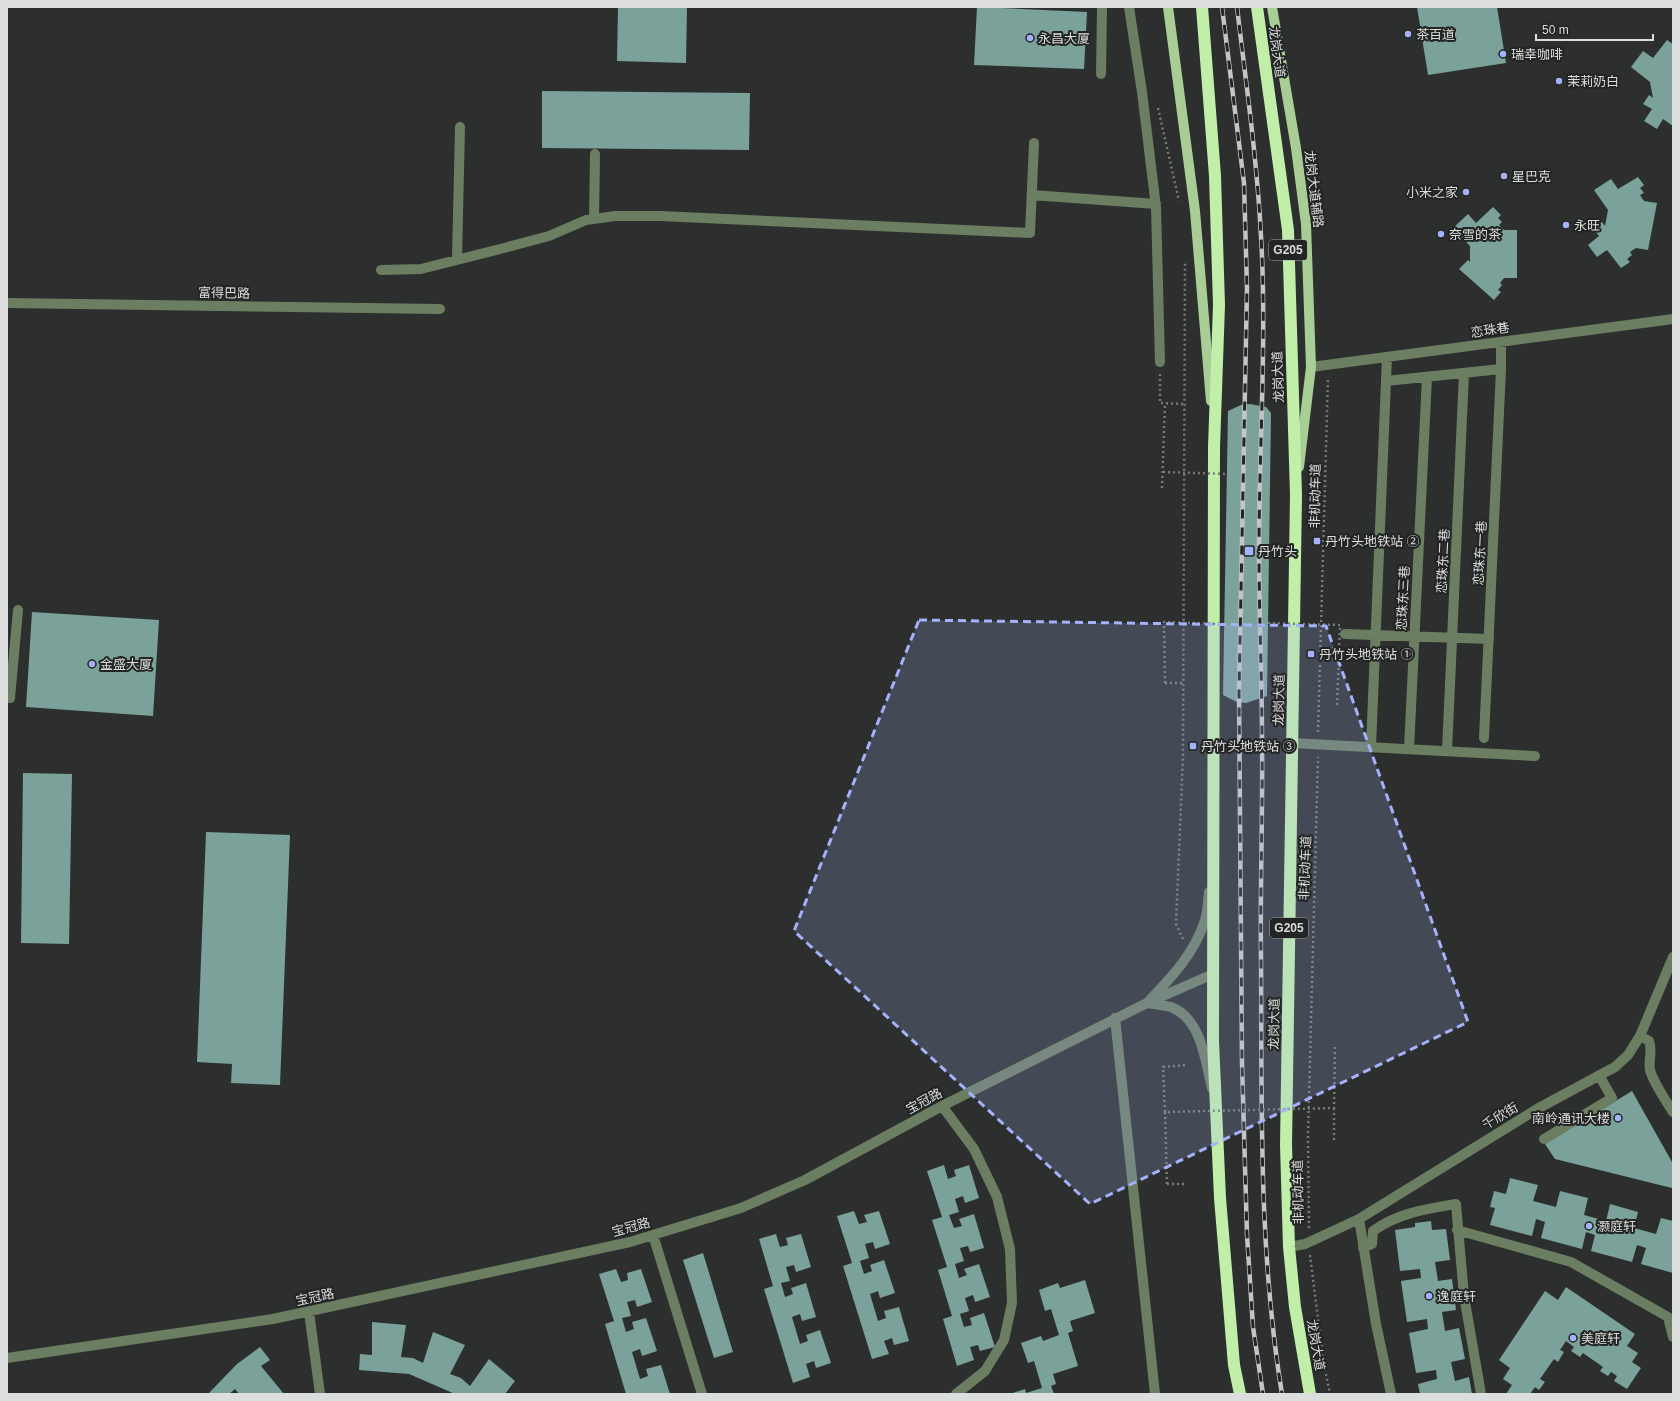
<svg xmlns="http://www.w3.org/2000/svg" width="1680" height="1401" font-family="Arial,'Noto Sans SC',sans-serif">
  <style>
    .building { fill: #7ba29a }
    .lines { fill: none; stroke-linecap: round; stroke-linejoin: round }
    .path { stroke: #777a78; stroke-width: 2.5; stroke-dasharray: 2 3; stroke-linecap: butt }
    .minor { stroke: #6c7e62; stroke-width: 10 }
    .major { stroke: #a9ce95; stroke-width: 10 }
    .highway { stroke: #c1eea8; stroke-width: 12 }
    .rail-casing { stroke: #c4c6c5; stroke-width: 4.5 }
    .rail { stroke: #222523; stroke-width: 3; stroke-dasharray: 9; stroke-linecap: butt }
    .path-bridge { stroke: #777a78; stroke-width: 2.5; stroke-dasharray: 2 3; stroke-linecap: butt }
    .marked { fill: #a4b2fc; fill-opacity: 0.2; stroke: #a4b2fc; stroke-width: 3; stroke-dasharray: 8 5; stroke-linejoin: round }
    .poi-dot { fill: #a4b2fc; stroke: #222523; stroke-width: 1.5 }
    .labels { text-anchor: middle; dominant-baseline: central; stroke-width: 4; stroke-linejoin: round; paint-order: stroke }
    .shield { fill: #222523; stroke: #a4a6a5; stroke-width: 1 }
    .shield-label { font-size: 12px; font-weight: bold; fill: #dcdedd }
    .poi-label { font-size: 13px; fill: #dcdedd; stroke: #222523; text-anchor: start }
    .street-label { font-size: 13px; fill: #dcdedd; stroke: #222523 }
  </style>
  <rect width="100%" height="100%" fill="#2c2f2d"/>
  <path class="building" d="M618,7H687L686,63L617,61Z
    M977,7L1087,12L1084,69L974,65Z
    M1417,7H1497L1506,63L1428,75Z
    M1667,40L1673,44V126L1663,119L1657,129L1644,121L1652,109L1643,104L1649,95L1653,98L1650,82L1631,67L1643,51L1653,58Z
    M542,91L750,93L749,150L542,148Z
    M1638,177L1644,185L1640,188L1644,193L1640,195L1644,201L1657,203L1648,250L1636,248L1630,252L1632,255L1627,259L1630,262L1621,268L1607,250L1597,257L1588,245L1599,236L1593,228L1602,222L1605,226L1608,210L1594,190L1611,179L1618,189Z
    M1493,207L1501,215L1498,218L1502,222L1499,225L1504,230H1517V278H1504L1500,283L1502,285L1498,290L1501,292L1494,300L1459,269L1468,260L1470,262V246L1453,228L1468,214L1476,223Z
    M1250,404L1266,407L1271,413L1267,696L1246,703L1237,702L1223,695L1228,411L1241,405Z
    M32,612L159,620L153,716L26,707Z
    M23,773L72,774L69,944L21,943Z
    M206,832L290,835L280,1085L231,1083L232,1064L197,1062Z
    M1632,1091L1672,1162V1188L1555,1159L1545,1144Z
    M944,1165L948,1179L956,1176L954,1170L969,1165L979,1198L965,1203L963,1196L955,1199L959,1212L949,1215L954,1228L962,1226L959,1219L974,1214L984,1248L970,1252L968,1246L960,1248L964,1261L955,1264L959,1278L967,1275L964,1269L979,1264L990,1297L975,1302L973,1295L965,1298L969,1311L960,1314L964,1327L972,1325L970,1318L984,1313L995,1347L980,1351L978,1345L970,1347L974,1360L957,1366L943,1319L952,1316L938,1270L947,1267L932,1220L942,1217L927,1171Z
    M1510,1178L1538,1185L1533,1201L1556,1207L1560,1191L1588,1198L1584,1215L1606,1221L1610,1204L1638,1212L1634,1228L1656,1234L1661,1218L1673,1221V1273L1641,1264L1646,1248L1637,1245L1632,1262L1591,1251L1595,1235L1586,1232L1582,1249L1541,1238L1545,1222L1536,1219L1532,1236L1490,1225L1495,1208L1490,1207L1494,1191L1506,1194Z
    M854,1211L859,1224L867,1222L864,1215L879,1211L890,1244L875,1249L873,1242L865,1244L869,1258L860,1261L864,1274L872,1271L870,1265L884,1260L895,1293L880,1298L878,1291L870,1294L878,1321L886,1318L884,1311L899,1307L909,1341L894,1345L892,1338L884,1341L889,1354L872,1359L843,1266L852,1263L837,1216Z
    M1431,1221L1432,1230L1446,1229L1450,1260L1435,1262L1438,1281L1452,1279L1456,1310L1442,1312L1445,1331L1459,1328L1465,1359L1451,1362L1455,1381L1469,1377L1472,1394H1420L1418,1384L1437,1379L1436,1370L1416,1373L1409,1333L1428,1329L1427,1319L1407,1322L1401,1281L1421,1278L1420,1269L1400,1271L1395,1230L1415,1227V1223Z
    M776,1234L780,1247L788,1245L786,1238L801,1234L811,1267L796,1272L794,1265L786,1267L790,1281L781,1283L785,1297L793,1294L791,1288L806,1283L816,1317L802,1321L800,1314L792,1317L800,1344L808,1341L806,1335L820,1330L831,1363L816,1368L814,1361L806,1364L810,1377L793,1383L764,1289L773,1286L759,1239Z
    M703,1253L733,1352L714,1358L683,1260Z
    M616,1269L621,1282L628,1280L627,1273L641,1269L652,1302L637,1307L635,1300L627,1302L631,1316L622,1318L626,1332L634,1329L632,1322L646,1318L657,1351L642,1356L640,1349L632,1352L640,1379L648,1376L646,1369L661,1365L670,1394H626L605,1324L614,1321L599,1274Z
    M1085,1280L1095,1313L1070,1321L1073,1331L1068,1333L1078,1366L1053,1374L1056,1384L1051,1386L1054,1394H1010L1025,1389L1026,1393L1042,1388L1034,1361L1028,1363L1021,1343L1041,1336L1043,1341L1059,1335L1051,1309L1045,1311L1039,1290L1058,1283L1060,1288Z
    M1566,1287L1635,1334L1627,1346L1638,1353L1632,1362L1641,1368L1627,1389L1614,1381L1617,1376L1611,1372L1608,1376L1600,1371L1603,1367L1583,1353L1580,1357L1571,1351L1574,1347L1566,1341L1560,1350L1564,1352L1558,1362L1554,1359L1540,1379L1545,1382L1539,1390L1535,1387L1530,1394H1506L1512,1385L1503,1379L1510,1368L1499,1360L1545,1291L1558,1300Z
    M372,1322L406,1325L401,1357L413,1358L423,1363L433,1332L465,1345L450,1374L461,1378L470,1386L489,1359L515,1381L505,1394H455L409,1374L359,1370L360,1354L372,1355Z
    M260,1347L270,1360L261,1366L284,1394H239L235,1389L229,1394H208L237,1364Z"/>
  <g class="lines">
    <path class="path" d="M1158,108L1179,201
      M1160,374V403L1186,404
      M1162,488L1165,403
      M1165,683H1184
      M1318,732L1328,377
      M1183,939L1176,924L1183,756L1185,262
      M1165,1112L1163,1067L1185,1065
      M1334,1140V1108
      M1167,1184H1186
      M1309,1228L1308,1136L1318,757
      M1310,1255L1323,1359L1330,1394"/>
    <path class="minor" d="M1129,7L1142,92L1156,207L1160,362
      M1101,74L1102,7
      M1032,195L1156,204
      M594,219L595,154
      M457,259L460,127
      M381,270L421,269L504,248L549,236L586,220L615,216H660L1030,233L1034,143
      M7,303L440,309
      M1311,367L1673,319
      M1386,381L1501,369V342
      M1345,634L1489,639
      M7,698H10L18,610
      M1484,738L1501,369
      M1292,743L1535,756
      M1371,747L1387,357
      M1409,749L1427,377
      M1447,751L1464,373
      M1209,892C1208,901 1208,911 1205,920C1195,953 1171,978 1147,1003C1154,1004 1164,1005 1171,1007C1202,1019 1205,1061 1212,1088
      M1115,1018L1155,1394
      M1640,1036L1649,1041C1653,1051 1648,1060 1650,1070C1653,1082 1666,1101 1673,1112
      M942,1106L974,1149L997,1197L1010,1249L1012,1303L1004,1340L985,1371L956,1394
      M1544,1139L1612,1098L1599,1075
      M1359,1219L1376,1324L1391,1394
      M1457,1230L1571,1262L1668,1317L1673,1337
      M653,1235L702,1394
      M1289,1247L1305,1244L1359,1219L1537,1109L1615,1067L1628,1055L1640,1036L1673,957
      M1363,1248L1372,1244L1373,1231C1398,1213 1426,1209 1456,1204L1464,1296L1481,1394
      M309,1312L320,1394
      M7,1358L273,1319L630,1242L741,1208L805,1180L942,1106L1147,1003L1213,974"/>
    <path class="major" d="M1168,7L1195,211L1211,401
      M1272,7L1296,148L1306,224L1311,367L1299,467"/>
    <path class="highway" d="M1202,7L1215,176L1219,305L1214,447L1213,1041L1220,1198L1234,1365L1240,1394
      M1257,7L1288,230L1296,495L1286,1145L1289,1247L1295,1307L1310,1394"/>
    <g class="rail-casing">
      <path id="rail" d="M1222,7L1244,183L1247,288L1239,692L1242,1063L1247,1235L1253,1327L1263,1394
        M1237,7C1246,83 1257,159 1261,236C1267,340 1259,446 1259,550C1259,613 1262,676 1262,739C1263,811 1260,883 1261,955C1262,1101 1258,1249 1282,1394"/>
    </g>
    <use href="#rail" class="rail"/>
    <path class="path-bridge" d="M1163,472L1227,474
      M1268,623L1340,625L1337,706
      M1165,683L1164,622L1224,624
      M1167,1184L1165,1112L1334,1108L1335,1047"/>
  </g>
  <path class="marked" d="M919,620L1326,626L1468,1022L1090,1204L794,931Z"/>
  <g class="poi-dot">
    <circle cx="1408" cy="34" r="4"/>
    <circle cx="1030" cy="38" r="4"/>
    <circle cx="1503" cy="54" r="4"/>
    <circle cx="1559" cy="81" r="4"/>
    <circle cx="1504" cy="176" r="4"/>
    <circle cx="1466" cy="192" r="4"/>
    <circle cx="1566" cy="225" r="4"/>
    <circle cx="1441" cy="234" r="4"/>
    <rect x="1313" y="537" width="8" height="8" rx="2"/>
    <rect x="1244" y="546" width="10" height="10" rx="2"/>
    <rect x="1307" y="650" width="8" height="8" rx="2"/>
    <circle cx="92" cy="664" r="4"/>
    <rect x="1189" y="742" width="8" height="8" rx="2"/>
    <circle cx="1618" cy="1118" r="4"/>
    <circle cx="1589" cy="1226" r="4"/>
    <circle cx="1429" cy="1296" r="4"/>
    <circle cx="1573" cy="1338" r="4"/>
  </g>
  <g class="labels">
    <g class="shield">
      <rect x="1269" y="240" width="38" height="20" rx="3"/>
      <rect x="1270" y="918" width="38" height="20" rx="3"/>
    </g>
    <g class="shield-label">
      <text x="1288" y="250">G205</text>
      <text x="1289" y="928">G205</text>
    </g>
    <g class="poi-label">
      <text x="1416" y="34">茶百道</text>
      <text x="1038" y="38">永昌大厦</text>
      <text x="1511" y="54">瑞幸咖啡</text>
      <text x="1567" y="81">茉莉奶白</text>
      <text x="1512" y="176">星巴克</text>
      <text x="1458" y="192" text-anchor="end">小米之家</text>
      <text x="1574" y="225">永旺</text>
      <text x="1449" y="234">奈雪的茶</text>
      <text x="1325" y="541">丹竹头地铁站 ②</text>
      <text x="1258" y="551">丹竹头</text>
      <text x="1319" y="654">丹竹头地铁站 ①</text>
      <text x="100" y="664">金盛大厦</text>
      <text x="1201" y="746">丹竹头地铁站 ③</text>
      <text x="1610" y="1118" text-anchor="end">南岭通讯大楼</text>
      <text x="1597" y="1226">灏庭轩</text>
      <text x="1437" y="1296">逸庭轩</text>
      <text x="1581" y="1338">美庭轩</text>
    </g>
    <g class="street-label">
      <text transform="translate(1277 52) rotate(82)">龙岗大道</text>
      <text transform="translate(1314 189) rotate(83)">龙岗大道辅路</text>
      <text transform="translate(224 293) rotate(1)">富得巴路</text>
      <text transform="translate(1490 330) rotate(-8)">恋珠巷</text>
      <text transform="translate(1278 377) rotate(-92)">龙岗大道</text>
      <text transform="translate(1315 496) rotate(-89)">非机动车道</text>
      <text transform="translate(1480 553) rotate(-87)">恋珠东一巷</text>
      <text transform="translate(1443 561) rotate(-87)">恋珠东二巷</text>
      <text transform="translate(1403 598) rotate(-87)">恋珠东三巷</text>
      <text transform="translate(1279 700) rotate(-89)">龙岗大道</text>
      <text transform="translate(1305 868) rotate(-88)">非机动车道</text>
      <text transform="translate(1274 1024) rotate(-89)">龙岗大道</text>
      <text transform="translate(924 1101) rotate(-28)">宝冠路</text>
      <text transform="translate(1500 1116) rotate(-31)">千欣街</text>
      <text transform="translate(1298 1192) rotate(-91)">非机动车道</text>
      <text transform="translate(631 1227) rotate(-15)">宝冠路</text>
      <text transform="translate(315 1297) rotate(-12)">宝冠路</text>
      <text transform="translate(1316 1345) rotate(80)">龙岗大道</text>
    </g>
  </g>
  <rect width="1680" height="1401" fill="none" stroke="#dcdedd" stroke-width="16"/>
  <path d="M1536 34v6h117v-6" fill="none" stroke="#dcdedd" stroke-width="2"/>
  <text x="1542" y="34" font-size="12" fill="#dcdedd" stroke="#222523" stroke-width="3" paint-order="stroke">50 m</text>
</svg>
